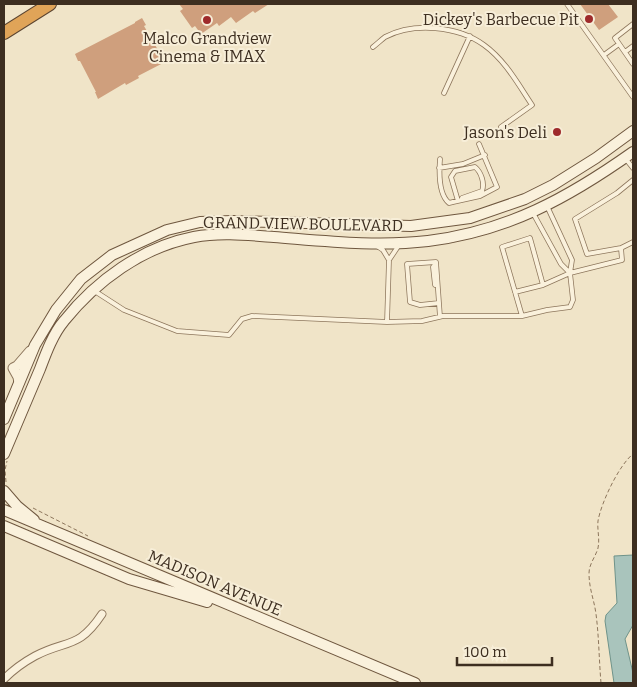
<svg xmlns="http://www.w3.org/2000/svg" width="637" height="687" font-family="Bitter,serif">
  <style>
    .water { fill: #a9c4bc; stroke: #6f938a }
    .building { fill: #cf9f7d }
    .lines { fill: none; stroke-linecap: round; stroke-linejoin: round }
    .service-casing { stroke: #8d765c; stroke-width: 5.5 }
    .minor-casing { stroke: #8d765c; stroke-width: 9 }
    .tertiary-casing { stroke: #8d765c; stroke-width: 11 }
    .secondary-casing { stroke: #6f573f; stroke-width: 12 }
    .motorway-casing { stroke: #5b4430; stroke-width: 14 }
    .path { stroke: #8d765c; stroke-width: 1; stroke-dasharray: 4 2.5; stroke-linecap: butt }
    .service { stroke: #faf1dc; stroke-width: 4 }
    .minor { stroke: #faf1dc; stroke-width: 7 }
    .tertiary { stroke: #faf1dc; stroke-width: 9 }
    .secondary { stroke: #faf1dc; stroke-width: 10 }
    .motorway { stroke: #e0a458; stroke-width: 12 }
    .poi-dot { fill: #9e2a2b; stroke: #f7eed8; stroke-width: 2 }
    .labels { text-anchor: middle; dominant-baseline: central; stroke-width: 4; stroke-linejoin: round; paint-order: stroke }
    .poi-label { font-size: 16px; fill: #3d2e20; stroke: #f7eed8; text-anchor: end }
    .street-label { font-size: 16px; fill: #3d2e20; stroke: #f7eed8 }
  </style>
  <rect width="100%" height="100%" fill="#f0e4c8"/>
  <path class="water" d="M633,555V625L625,639L633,673V683H614L605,621L606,615L617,603L614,556Z"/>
  <path class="building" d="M179,4H269L255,13L253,11L236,23L231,17L219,26L217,23L201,34L195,26L192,28L180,11L183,9Z
    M580,4H608L618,17L599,30Z
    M142,18L146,25L144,26L165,62L138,76L139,78L126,85L125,83L98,99L95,92H96L80,61H78L75,54L135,23V22Z"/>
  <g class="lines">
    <g class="service-casing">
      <path id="service" d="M567,4L633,97
        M633,24L615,38L633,64
        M373,47C377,44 381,40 385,37C414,22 458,26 484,45C505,60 518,84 532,105L501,127
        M625,52L633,46
        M604,55L619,44
        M444,93L470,36
        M625,158L633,168
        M440,159C439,172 438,194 449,203L453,202L480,196L497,187L479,144
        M439,168L463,164L485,155
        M633,180L617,193L575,219L587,254L621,248L633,242
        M458,201L451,177L455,171L475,167C481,172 485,183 482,191L462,198V200
        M547,206L572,260L570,273
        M533,213L561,264L570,273
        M377,246L383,250L389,260L399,245
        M435,285L433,267L436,264
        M543,285L530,238L502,247L522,316L547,310L570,307L573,300L570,273L622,260L621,248
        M93,290L124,310L177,331L229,335L242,319L252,316L387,322L422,321L443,316H522
        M515,292L543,285L570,273
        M439,303L420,305L410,302L407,264L436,262L440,317
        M387,322L389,260"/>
    </g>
    <g class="minor-casing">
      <path id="minor" d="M4,679C13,670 24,662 35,656C67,639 78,650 102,614"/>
    </g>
    <g class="tertiary-casing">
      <path id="tertiary" d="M19,383L18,377L13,368L17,366L30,351"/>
    </g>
    <g class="secondary-casing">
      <path id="secondary" d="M4,419L35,345L56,310L81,279L112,255L167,230L200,222L233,221L411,226L470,218L525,199L553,185L596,158L633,131
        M4,454C16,425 28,397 40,369C46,353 53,334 64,321C96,281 142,247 194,237C220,232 248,235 274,237C325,241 377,247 428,241C508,231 568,198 633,152
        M4,491L17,506L34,520
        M4,510L415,683
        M4,526L129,579L207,602"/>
    </g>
    <g class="motorway-casing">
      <path id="motorway" d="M4,33L50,4"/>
    </g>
    <path class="path" d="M6,482L5,470L7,461
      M33,508L88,536
      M601,683C599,660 599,637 596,614C594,599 589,589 589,573C589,564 596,556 598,548C600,538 597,530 598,521C601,503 619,465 633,454"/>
    <use href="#service" class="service"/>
    <use href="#minor" class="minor"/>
    <use href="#tertiary" class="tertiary"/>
    <use href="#secondary" class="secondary"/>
    <use href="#motorway" class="motorway"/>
  </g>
  <g class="poi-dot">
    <circle cx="589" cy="19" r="5"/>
    <circle cx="207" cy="20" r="5"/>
    <circle cx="557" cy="132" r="5"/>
  </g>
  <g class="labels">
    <g class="poi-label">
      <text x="579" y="19">Dickey's Barbecue Pit</text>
      <text x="207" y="38" text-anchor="middle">Malco Grandview<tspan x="207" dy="18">Cinema &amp; IMAX</tspan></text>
      <text x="547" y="132">Jason's Deli</text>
    </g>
    <g class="street-label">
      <text transform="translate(303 224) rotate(1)">GRAND VIEW BOULEVARD</text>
      <text transform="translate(215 583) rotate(23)">MADISON AVENUE</text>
    </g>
  </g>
  <rect width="637" height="687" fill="none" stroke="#3d2e20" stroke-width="10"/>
  <path d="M457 657v8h95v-8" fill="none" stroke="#3d2e20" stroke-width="2.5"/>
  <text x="464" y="657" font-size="15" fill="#3d2e20" stroke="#f7eed8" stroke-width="4" paint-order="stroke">100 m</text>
</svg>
